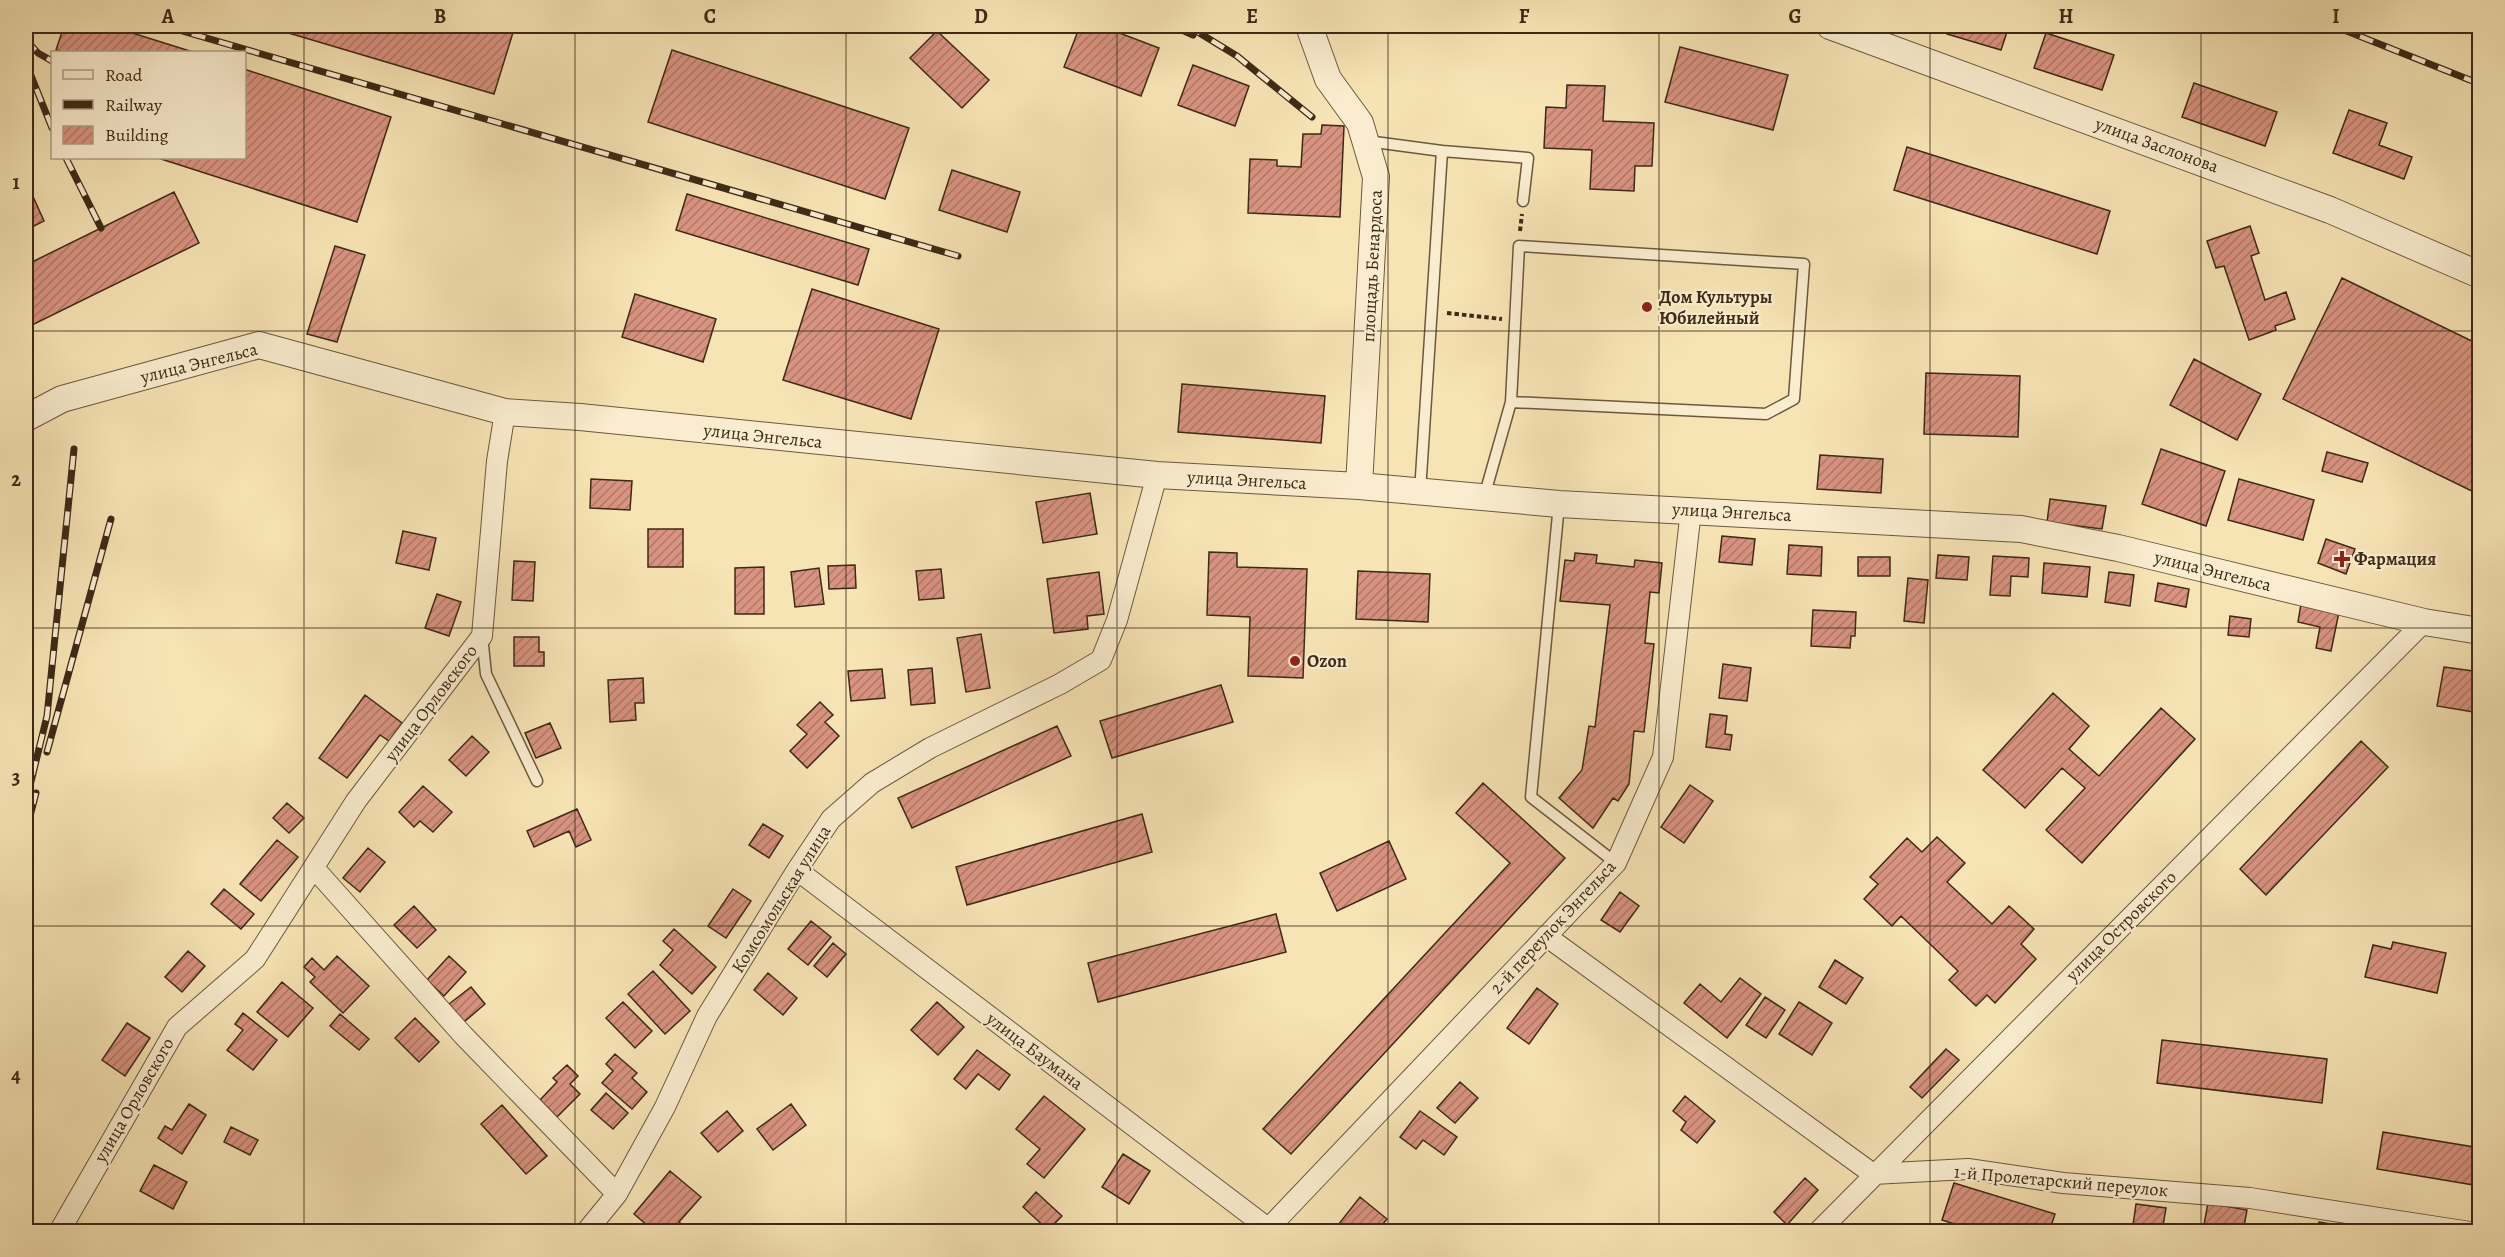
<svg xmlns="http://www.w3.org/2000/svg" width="2505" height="1257" font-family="Alegreya,serif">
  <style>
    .building { fill: url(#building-hatch); stroke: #3d2915; stroke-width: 1.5 }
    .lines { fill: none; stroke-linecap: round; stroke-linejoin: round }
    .service-casing { stroke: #6c583d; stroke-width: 13 }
    .minor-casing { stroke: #6c583d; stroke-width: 22 }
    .tertiary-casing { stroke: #6c583d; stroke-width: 28 }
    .path { stroke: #3d2915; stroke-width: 4; stroke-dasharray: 4.5 3; stroke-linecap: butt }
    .service { stroke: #faedcf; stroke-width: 10 }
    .minor { stroke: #faedcf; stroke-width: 20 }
    .tertiary { stroke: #faedcf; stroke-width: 26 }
    .rail-casing { stroke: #3d2915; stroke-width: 7 }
    .rail { stroke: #faedcf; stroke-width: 4.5; stroke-dasharray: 14; stroke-linecap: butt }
    .grid { fill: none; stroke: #3d2915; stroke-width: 1.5; stroke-opacity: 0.55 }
    .poi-dot { fill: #8f2418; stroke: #faedcf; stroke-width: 2 }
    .labels { text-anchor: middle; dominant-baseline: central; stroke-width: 4.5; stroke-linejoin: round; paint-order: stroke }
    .street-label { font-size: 18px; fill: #3d2915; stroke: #faedcf }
    .poi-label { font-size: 18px; font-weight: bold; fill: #3d2915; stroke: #faedcf; text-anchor: start }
    .neatline { fill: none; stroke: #3d2915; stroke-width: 2 }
    .grid-label { font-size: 20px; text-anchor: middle; font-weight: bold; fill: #3d2915 }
  </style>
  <defs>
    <pattern id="building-hatch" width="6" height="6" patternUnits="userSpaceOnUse" patternTransform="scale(1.5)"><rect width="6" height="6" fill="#d99381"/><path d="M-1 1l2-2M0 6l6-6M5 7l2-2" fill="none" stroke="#b17868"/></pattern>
  </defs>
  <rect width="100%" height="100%" fill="#f7e4b5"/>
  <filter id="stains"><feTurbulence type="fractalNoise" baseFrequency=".00333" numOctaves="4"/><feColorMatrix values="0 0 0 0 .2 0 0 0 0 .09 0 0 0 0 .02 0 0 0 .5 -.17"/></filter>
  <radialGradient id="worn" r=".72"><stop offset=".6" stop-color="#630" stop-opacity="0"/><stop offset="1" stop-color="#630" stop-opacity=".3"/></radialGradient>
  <path class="building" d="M64,26H110L193,52H63L56,50Z
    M265,26H515L494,94Z
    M1080,26H1101L1159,48L1141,96L1064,67Z
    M1950,26H2009L2001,50L1947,34Z
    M937,31L989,80L962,108L910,58Z
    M2046,33L2114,55L2102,90L2034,68Z
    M1680,47L1788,75L1773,130L1665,102Z
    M672,50L909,128L885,199L648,122Z
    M1193,65L1249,86L1235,126L1178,105Z
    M244,69L391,117L357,222L158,158H244Z
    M2194,83L2277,112L2265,146L2182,117Z
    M1567,85L1605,86L1603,121L1654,123L1652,166H1635L1634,191L1590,189L1592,150L1544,148L1546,107L1566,108Z
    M2349,110L2387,123L2379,145L2412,157L2404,179L2333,153Z
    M1322,125L1344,126L1340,217L1248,213L1250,159L1277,160V166L1301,167L1303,134H1321Z
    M1907,147L2110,211L2097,254L1894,190Z
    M952,170L1020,192L1007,232L939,210Z
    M26,181L44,221L26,230Z
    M174,192L199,243L28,327L26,322V265Z
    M687,194L869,249L858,285L676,230Z
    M2250,226L2259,253L2251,256L2265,300L2286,292L2295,319L2275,326L2276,330L2249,340L2224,266L2216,268L2207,241Z
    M335,246L365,255L337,342L307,334Z
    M2342,278L2480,345V495L2283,399Z
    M812,289L939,329L911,419L783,380Z
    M635,294L716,319L703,362L622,337Z
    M2194,359L2261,394L2237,440L2170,405Z
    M1926,373L2020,376L2018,437L1924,434Z
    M1182,384L1325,396L1321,443L1178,432Z
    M2161,449L2225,471L2206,526L2142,504Z
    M2327,452L2368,463L2362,482L2322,471Z
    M1820,455L1883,459L1881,493L1817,489Z
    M591,479L632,481L630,510L590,508Z
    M2239,479L2314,500L2303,540L2228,520Z
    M1090,493L1097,534L1043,543L1036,502Z
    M2050,499L2106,506L2102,529L2047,522Z
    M648,529H683V567H648Z
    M403,531L436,538L429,570L396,563Z
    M1722,536L1755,539L1752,565L1719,562Z
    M2326,539L2355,549L2346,574L2318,563Z
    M1789,545L1822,547L1821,576L1787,574Z
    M1209,552L1237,553V567L1307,569L1303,678L1248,676L1250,617L1207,615Z
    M1575,553L1597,555L1596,563L1634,567L1635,560L1662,563L1659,593L1650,592L1645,643L1654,644L1644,732L1634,731L1629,784L1618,801L1613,798L1593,828L1559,798L1582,770L1589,726L1595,727L1610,605L1560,601L1565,560L1574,561Z
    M1938,555L1969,557L1967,580L1936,578Z
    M1993,556L2029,558L2028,577L2011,576L2010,596L1990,595Z
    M1858,557H1890V576H1858Z
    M514,561L535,562L533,601L512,600Z
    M2044,563L2090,567L2087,597L2042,593Z
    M855,565L856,588L829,589L828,566Z
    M764,567V614H735V568Z
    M819,568L824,604L795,607L791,572Z
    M941,569L944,598L919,600L916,571Z
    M1358,571L1430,574L1428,622L1356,619Z
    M1099,572L1104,614L1087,616L1088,629L1054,633L1047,579Z
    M2109,572L2134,575L2130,606L2105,602Z
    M1908,578L1928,580L1924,623L1904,621Z
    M2158,583L2189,589L2186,607L2155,601Z
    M437,594L461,602L449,636L425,628Z
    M2301,604L2339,612L2331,651L2316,648L2320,627L2298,622Z
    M1813,610L1856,612L1855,636H1851L1850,648L1811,646Z
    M2230,616L2251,619L2249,637L2228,635Z
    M981,634L990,688L966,692L957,638Z
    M514,637H539V652H544V666H514Z
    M1723,664L1751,668L1747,701L1719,698Z
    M2444,667L2480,672V713L2437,706Z
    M932,668L935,703L911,705L908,670Z
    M882,669L885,698L851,701L848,671Z
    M643,678L644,703H635L636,720L610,722L608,680Z
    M1221,685L1233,722L1112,758L1100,721Z
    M2053,693L2089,726L2069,749L2099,776L2161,708L2195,739L2082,863L2046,830L2085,788L2062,768L2025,808L1983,770Z
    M365,695L402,723L389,741L380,735L347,778L319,758Z
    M820,702L833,715L825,722L839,736L807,768L790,751L807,734L797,725Z
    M1710,714L1727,716L1725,734L1732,735L1730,750L1706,747Z
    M550,723L561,748L536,758L525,733Z
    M1057,726L1071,756L912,828L898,798Z
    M472,736L489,752L466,776L449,760Z
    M2361,741L2388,767L2266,895L2240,869Z
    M1483,783L1565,858L1291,1154L1263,1129L1510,863L1456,813Z
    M1690,785L1713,801L1684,843L1661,827Z
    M423,786L452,812L433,832L420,821L414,827L399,812Z
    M287,803L304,818L289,833L273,818Z
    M577,809L591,840L576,847L569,831L534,847L527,831Z
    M1142,814L1152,852L967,905L956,867Z
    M763,824L783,836L769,858L749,845Z
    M1937,837L1965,863L1947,882L1992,924L2009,906L2034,929L2021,944L2036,959L1995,1003L1987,995L1976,1006L1949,980L1958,971L1901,916L1892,926L1864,899L1878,884L1870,877L1907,838L1922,852Z
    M277,840L298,857L261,901L240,884Z
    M1389,841L1406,879L1337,911L1320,873Z
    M368,848L385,862L360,892L343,878Z
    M224,889L254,914L241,929L211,904Z
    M733,889L751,901L726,938L708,926Z
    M1620,892L1639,906L1620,932L1601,920Z
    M414,906L436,930L417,948L394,925Z
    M1276,914L1286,952L1098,1002L1088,963Z
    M811,921L831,937L808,965L788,949Z
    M674,929L716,967L692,994L660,965L673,950L663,941Z
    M2393,942L2446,953L2437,993L2365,977L2373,945L2391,949Z
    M833,943L846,954L827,977L814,966Z
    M188,951L205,966L182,992L165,977Z
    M337,956L369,986L343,1013L310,982L315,977L304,967L312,958L324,970Z
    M449,956L466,972L444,996L427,980Z
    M1835,960L1863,978L1846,1004L1819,987Z
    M653,971L690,1011L665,1034L628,994Z
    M768,973L797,998L783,1015L754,990Z
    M1740,978L1761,994L1727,1038L1684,1003L1700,984L1721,1002Z
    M282,982L313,1008L288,1037L257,1012Z
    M471,987L485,1004L464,1022L449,1004Z
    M1537,988L1558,1004L1529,1044L1507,1028Z
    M1765,997L1785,1010L1766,1038L1746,1025Z
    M623,1002L652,1031L635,1048L606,1018Z
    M937,1002L964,1027L938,1055L911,1030Z
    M1799,1002L1832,1023L1812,1055L1779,1034Z
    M243,1013L277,1040L253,1070L227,1050L243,1030L235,1024Z
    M340,1014L369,1039L359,1050L330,1026Z
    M415,1018L439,1042L419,1062L395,1038Z
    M127,1023L150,1038L125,1076L102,1060Z
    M2162,1040L2327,1059L2322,1103L2157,1083Z
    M1946,1049L1959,1060L1922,1098L1910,1087Z
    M977,1050L1010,1075L999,1090L978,1074L966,1089L954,1079Z
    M615,1054L637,1073L632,1078L647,1092L632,1109L602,1083L613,1071L606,1064Z
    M567,1065L578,1076L570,1084L580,1094L557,1117L540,1100L557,1082L553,1078Z
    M1460,1082L1478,1098L1455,1123L1437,1108Z
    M606,1093L628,1113L613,1129L591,1110Z
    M1044,1096L1085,1129L1044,1178L1027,1164L1040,1149L1016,1129Z
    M1685,1096L1715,1121L1697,1143L1681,1130L1686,1122L1673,1111Z
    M189,1104L206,1115L182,1154L158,1138L165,1126L172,1130Z
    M791,1104L806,1125L773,1150L757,1129Z
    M502,1105L547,1156L526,1174L481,1124Z
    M727,1111L743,1131L718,1152L701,1133Z
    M1420,1111L1457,1137L1444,1155L1423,1140L1416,1149L1400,1137Z
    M231,1127L258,1140L250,1155L224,1142Z
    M2383,1132L2480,1148V1186L2377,1169Z
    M1123,1154L1150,1171L1129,1204L1102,1187Z
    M154,1165L187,1182L173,1209L140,1191Z
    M670,1171L701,1197L679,1222L691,1232H655L634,1214Z
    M1805,1178L1818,1190L1787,1225L1774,1212Z
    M1954,1183L2055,1214L2049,1232H1979L1942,1220Z
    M1036,1192L1062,1216L1048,1230L1023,1207Z
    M1360,1197L1387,1219L1376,1232H1347L1338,1225Z
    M2208,1203L2247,1210L2243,1232L2203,1230Z
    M2136,1204L2166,1208L2162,1232H2132Z
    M2319,1222L2343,1226L2342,1232H2317Z
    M1907,1224L1916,1232H1900Z"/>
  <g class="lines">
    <g class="service-casing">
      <path id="service" d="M1367,141L1442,151L1420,492
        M1442,151L1528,158L1523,201
        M1484,497L1511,402L1766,414L1794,399L1804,264L1519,246L1511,402
        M1559,504L1531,797L1616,863
        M482,636L486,674L537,781"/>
    </g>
    <g class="minor-casing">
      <path id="minor" d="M314,868L463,1035L617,1194
        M797,870L1273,1232
        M1546,936L1873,1174L1968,1169L2063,1183L2250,1198L2470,1232
        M59,1232L177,1027L255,959L356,801L482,636L497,461L505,412
        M586,1232L617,1194L665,1107L707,1016L797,870L831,819L872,783L930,748L1060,684L1101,660L1117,620L1157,475
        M1265,1232L1616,863L1663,757L1691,510
        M1818,1232L2424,622"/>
    </g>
    <g class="tertiary-casing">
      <path id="tertiary" d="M1309,26L1328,79L1360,123L1376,177L1359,486
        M1830,26L2330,210L2480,275
        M26,418L62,399L259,345L505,412L580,417L1157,475L1359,486L1559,504L2021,529L2118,548L2424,622L2480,631"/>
    </g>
    <path class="path" d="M1520,231L1522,214
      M1447,313L1502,319"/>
    <use href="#service" class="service"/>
    <use href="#minor" class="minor"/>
    <use href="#tertiary" class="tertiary"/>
    <g class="rail-casing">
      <path id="rail" d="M165,26L958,256
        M1173,26L1193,35
        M1188,26L1237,56L1312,117
        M2334,26L2480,84
        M26,40L38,53L52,61
        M26,63L52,128
        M66,158L101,228
        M47,752L111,519
        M26,802L47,716L74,449
        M26,831L36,793"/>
    </g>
    <use href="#rail" class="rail"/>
  </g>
  <path class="grid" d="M304,26V1232M575,26V1232M846,26V1232M1117,26V1232M1388,26V1232M1659,26V1232M1930,26V1232M2201,26V1232M26,331H2480M26,628H2480M26,926H2480"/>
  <g class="poi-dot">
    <circle cx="1647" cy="307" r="6"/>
    <path d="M2339 550h6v6h6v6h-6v6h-6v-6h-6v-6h6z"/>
    <circle cx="1295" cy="661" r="6"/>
  </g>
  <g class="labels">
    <g class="street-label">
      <text transform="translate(2157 145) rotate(20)">улица Заслонова</text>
      <text transform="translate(1372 266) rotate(-87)">площадь Бенардоса</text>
      <text transform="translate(199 363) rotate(-14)">улица Энгельса</text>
      <text transform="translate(763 436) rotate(6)">улица Энгельса</text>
      <text transform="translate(1247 480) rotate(3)">улица Энгельса</text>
      <text transform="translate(1732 512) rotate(3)">улица Энгельса</text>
      <text transform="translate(2213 571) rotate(14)">улица Энгельса</text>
      <text transform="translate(431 703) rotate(-53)">улица Орловского</text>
      <text transform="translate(781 899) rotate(-58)">Комсомольская улица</text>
      <text transform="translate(2121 926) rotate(-45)">улица Островского</text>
      <text transform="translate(1553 927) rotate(-47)">2-й переулок Энгельса</text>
      <text transform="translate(1035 1051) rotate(37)">улица Баумана</text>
      <text transform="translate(134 1100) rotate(-60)">улица Орловского</text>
      <text transform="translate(2061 1181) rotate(5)">1-й Пролетарский переулок</text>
    </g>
    <g class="poi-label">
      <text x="1659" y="297">Дом Культуры<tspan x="1659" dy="21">Юбилейный</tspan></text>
      <text x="2354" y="559">Фармация</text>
      <text x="1307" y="661">Ozon</text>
    </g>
  </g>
  <rect width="2505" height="1257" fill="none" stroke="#f7e4b5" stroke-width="66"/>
  <rect x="51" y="51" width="195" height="108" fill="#faedcf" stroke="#ae9f85" stroke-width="1.5"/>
  <rect x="63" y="70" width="30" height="9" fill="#faedcf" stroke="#ae9f85" stroke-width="1.5"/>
  <text x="105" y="81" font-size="18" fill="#3d2915">Road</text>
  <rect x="63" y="100" width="30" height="9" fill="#3d2915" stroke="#ae9f85" stroke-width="1.5"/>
  <text x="105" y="111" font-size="18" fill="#3d2915">Railway</text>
  <rect x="63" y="126" width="30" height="18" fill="url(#building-hatch)" stroke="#ae9f85" stroke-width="1.5"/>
  <text x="105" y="141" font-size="18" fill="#3d2915">Building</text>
  <rect x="33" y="33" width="2439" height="1191" class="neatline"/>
  <g class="grid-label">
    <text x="168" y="23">A</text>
    <text x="440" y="23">B</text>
    <text x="710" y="23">C</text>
    <text x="981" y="23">D</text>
    <text x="1252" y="23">E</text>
    <text x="1524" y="23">F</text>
    <text x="1795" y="23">G</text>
    <text x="2066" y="23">H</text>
    <text x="2336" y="23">I</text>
    <text x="16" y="189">1</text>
    <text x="16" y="486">2</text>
    <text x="16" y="784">3</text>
    <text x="16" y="1082">4</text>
  </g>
  <rect width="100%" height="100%" filter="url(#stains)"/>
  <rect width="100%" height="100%" fill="url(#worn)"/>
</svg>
